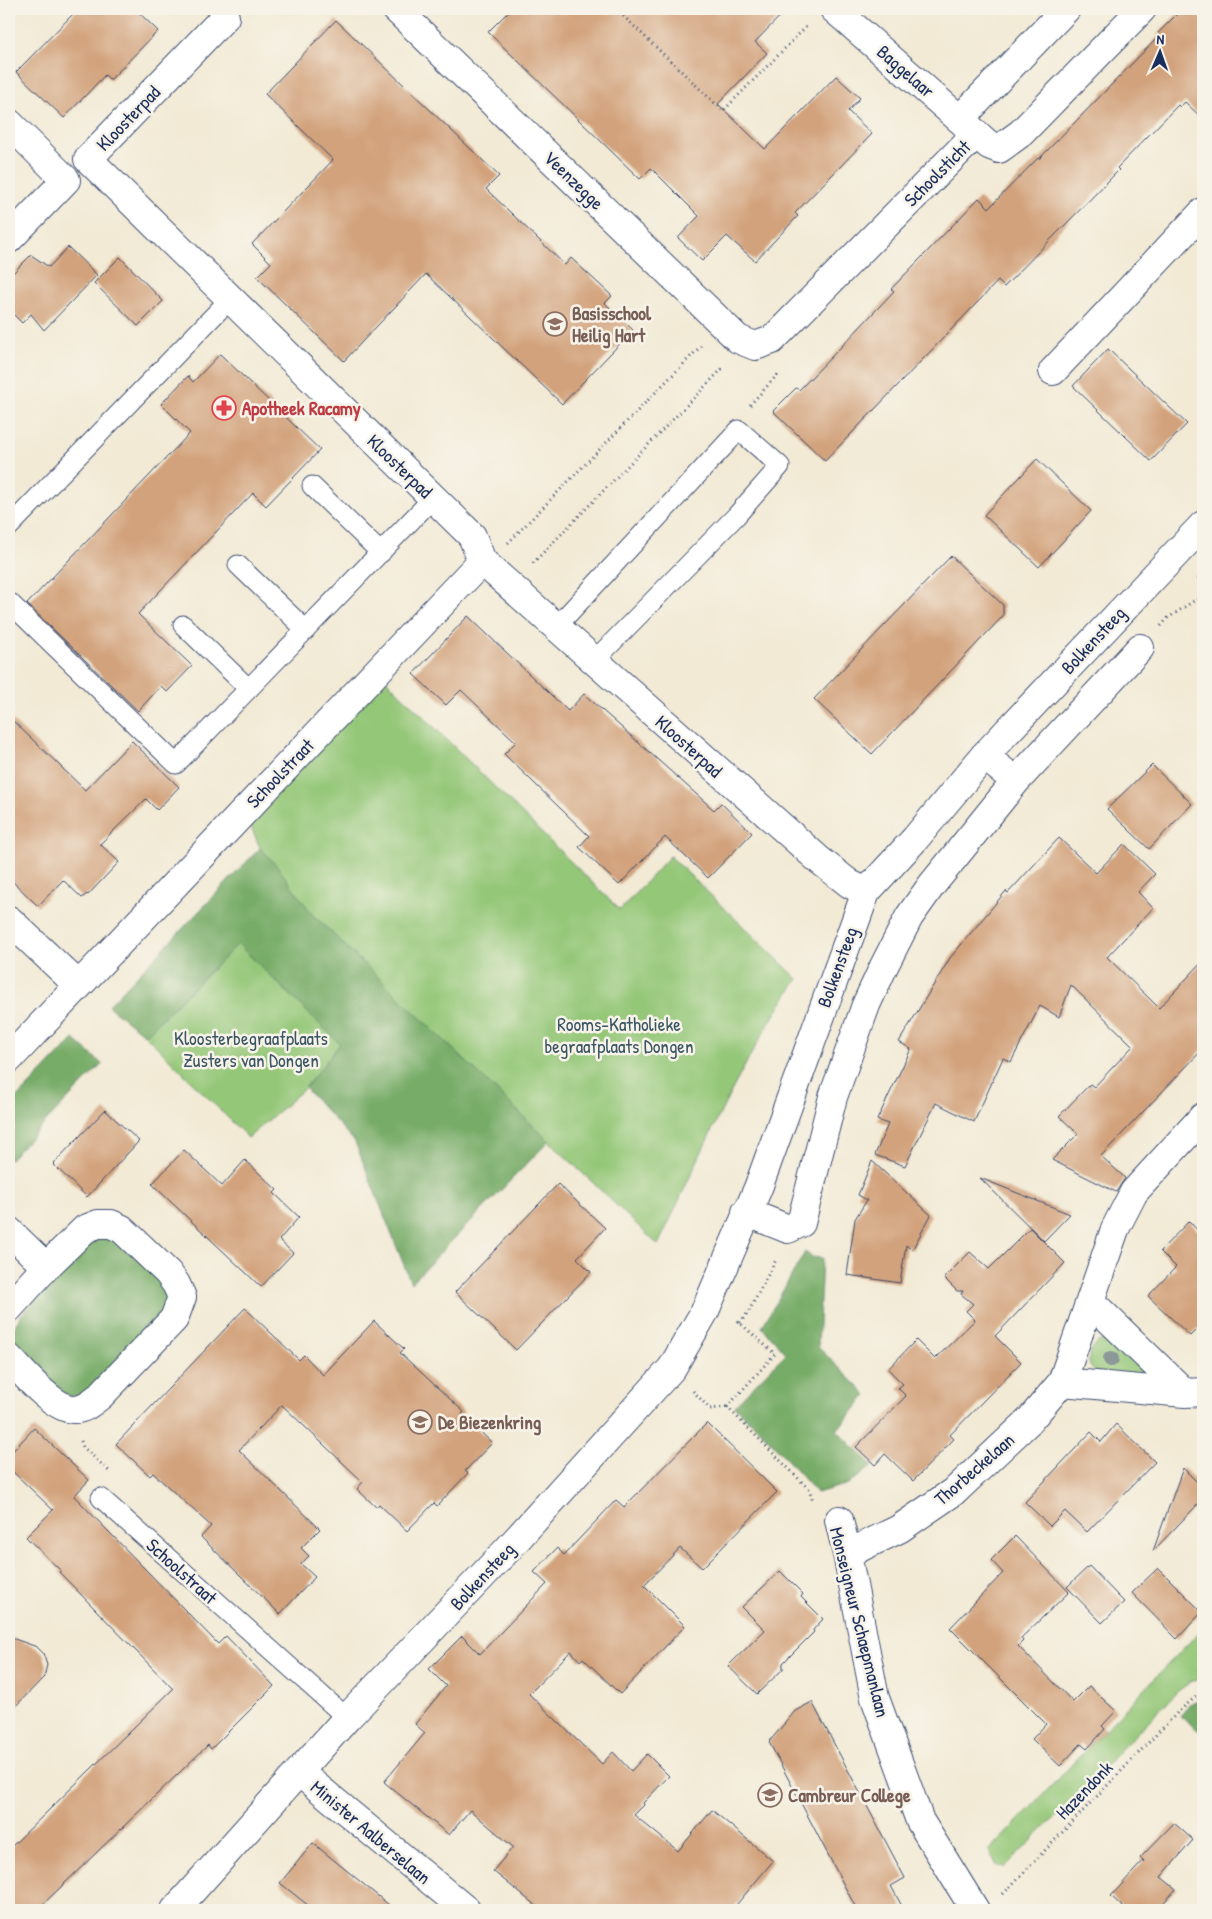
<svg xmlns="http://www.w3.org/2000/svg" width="1212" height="1919" font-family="'Patrick Hand',sans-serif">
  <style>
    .green { fill: #94c778; stroke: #587b6b }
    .forest { fill: #77ac68; stroke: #496e63 }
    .building { fill: #d2a27b }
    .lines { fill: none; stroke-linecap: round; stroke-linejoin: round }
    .lane-casing { stroke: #3b4b70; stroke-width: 21 }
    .street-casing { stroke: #3b4b70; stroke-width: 30 }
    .secondary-casing { stroke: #3b4b70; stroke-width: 30 }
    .path { stroke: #3b4b70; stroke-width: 3; stroke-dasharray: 1 4; stroke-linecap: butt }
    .lane { stroke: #fff; stroke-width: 19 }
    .street { stroke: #fff; stroke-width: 28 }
    .secondary { stroke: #fff; stroke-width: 28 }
    .tree { fill: #8c9897 }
    .labels { text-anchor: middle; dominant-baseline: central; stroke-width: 5; stroke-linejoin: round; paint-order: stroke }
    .street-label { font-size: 19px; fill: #1b2f5e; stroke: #f7f3e8 }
    .education-label { font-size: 19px; font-weight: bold; fill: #785e54; stroke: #f7f3e8; text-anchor: start }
    .health-label { font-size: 19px; font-weight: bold; fill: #be3a42; stroke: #f7f3e8; text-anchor: start }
    .park-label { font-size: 19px; fill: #395564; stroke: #f7f3e8 }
  </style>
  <rect width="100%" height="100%" fill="#f7f3e8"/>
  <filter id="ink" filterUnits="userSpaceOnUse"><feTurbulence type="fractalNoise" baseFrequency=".02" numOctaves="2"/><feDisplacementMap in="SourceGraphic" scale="10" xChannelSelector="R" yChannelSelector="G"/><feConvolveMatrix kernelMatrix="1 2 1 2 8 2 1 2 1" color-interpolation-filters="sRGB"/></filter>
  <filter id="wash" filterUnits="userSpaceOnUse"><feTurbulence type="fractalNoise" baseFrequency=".0096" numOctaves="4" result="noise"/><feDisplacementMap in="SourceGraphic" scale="20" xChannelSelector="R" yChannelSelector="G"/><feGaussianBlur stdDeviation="1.12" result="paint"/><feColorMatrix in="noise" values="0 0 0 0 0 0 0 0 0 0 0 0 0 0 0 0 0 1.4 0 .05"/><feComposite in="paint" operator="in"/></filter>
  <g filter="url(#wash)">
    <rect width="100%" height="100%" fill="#f2ead5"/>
    <path class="green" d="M382,676L620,910L670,856L798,979C740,1061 701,1155 658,1245L312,915L277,866L260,848L247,817Z
      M238,944L341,1044L305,1088L248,1138L145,1035Z
      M1106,1339L1112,1342L1140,1369V1374L1137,1375C1126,1375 1105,1376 1096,1372C1081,1364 1092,1341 1106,1339Z
      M1203,1628V1679L1192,1681L1178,1691L1120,1750L1096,1777L1005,1867L997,1866L989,1851Z"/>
    <path class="forest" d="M260,848L277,866L313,915L549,1141L411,1283L355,1142L305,1088L340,1044L238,944L145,1035L108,1006Z
      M74,1039L102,1064L9,1160V1106Z
      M101,1238H113L164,1281L169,1305L97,1387L79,1396H67L16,1351C10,1335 13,1326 23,1313L86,1246Z
      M805,1252L812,1257L822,1258L818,1347L867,1395L837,1430L873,1466L848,1484L817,1493L763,1433L734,1406L786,1353L762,1327Z
      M1198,1700H1203V1734L1180,1716L1191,1703Z"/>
    <g id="blocks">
      <path class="building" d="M78,9H135L158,31L110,80L105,75L64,118L16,72Z
        M511,9H787L755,42L767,53L718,104L765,149L836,76L860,98L848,111L872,134L795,213L798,216L755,261L727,236L702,261L678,238L699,216L651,168L640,179L488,32Z
        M1182,9H1203V119L1185,102L1180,107L1178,105L1117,168L1119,170L1004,287L998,281L825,461L773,411L796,388L799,390L842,346L894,291L891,289L979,198L989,208L1038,158L1039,159L1159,36L1157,34Z
        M336,20L499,176L486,189L565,265L571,258L612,296L605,303L633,330L562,404L426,274L344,361L257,277L271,263L252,244L333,160L265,94Z
        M68,247L97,275L44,330L31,314L22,323L9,310V277L31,255L49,267Z
        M120,257L163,301L138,326L94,283Z
        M1108,349L1187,424L1151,461L1073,386Z
        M220,354L320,450L266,506L253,493L138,614L192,666L167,692L161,686L138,711L27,604L190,433L161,404L188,376L193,382Z
        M1037,459L1091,511L1039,567L984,515Z
        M951,556L1003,605V616L872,754L814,699Z
        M468,616L568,711L584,694L714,810L721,803L752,833L708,878L665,837L619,885L579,847L589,836L504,754L516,742L461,690L446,705L413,674Z
        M9,717L85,790L132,741L179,787L157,810L146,799L100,844L119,862L88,895L87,894L82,898L63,880L38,906L9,878Z
        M1152,765L1192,804L1149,849L1107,809Z
        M1059,838L1096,873L1124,844L1155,874L1138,892L1153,908L1107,957L1159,1008L1203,961V1049L1101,1156L1125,1178L1116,1192L1052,1160L1078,1134L1059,1116L1090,1084L1094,1087L1133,1046L1071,985L1059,1017L1040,1006L1011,1062L1003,1058L974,1122L936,1103L905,1166L875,1155L888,1124L877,1120L911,1049L899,1042L950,958L1006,891L1008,893Z
        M105,1110L139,1141L87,1197L53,1164Z
        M184,1150L222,1186L245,1160L277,1190L274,1193L299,1217L279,1240L293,1253L261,1287L152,1184Z
        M872,1161L931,1215L912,1250L906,1245L900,1283L847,1275L855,1219L867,1200L858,1195Z
        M980,1178L1070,1214L1044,1241Z
        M558,1184L605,1228L577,1258L591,1272L516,1350L455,1292Z
        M1189,1221L1203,1236V1323L1190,1336L1148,1296L1176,1267L1160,1251Z
        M1030,1228L1065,1263L995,1336L1021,1362L950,1435L954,1439L913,1481L885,1454L875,1465L856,1447L906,1396L898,1388L903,1384L888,1369L916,1340L935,1359L975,1320L966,1311L973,1304L961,1294L963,1291H957L944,1278L970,1252L989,1269Z
        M245,1308L299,1360L304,1355L323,1375L374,1321L404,1349L400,1353L464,1412L462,1414L492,1443L465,1471L468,1473L437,1506L434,1503L407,1531L379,1504L376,1507L357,1489L363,1482L282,1405L239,1450L320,1529L301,1548L309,1556L301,1564L315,1577L280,1614L201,1537L211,1526L153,1473L150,1476L116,1444Z
        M707,1423L777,1492L702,1568L680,1548L644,1585L685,1626L620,1694L583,1658L580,1661L571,1651L529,1694L602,1764L613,1752L631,1771L647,1754L669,1776L643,1803L644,1805L634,1815L678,1851L712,1810L773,1861L732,1910H541L493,1871L513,1847L470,1810L449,1835L384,1782L425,1733L415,1724L446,1686L429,1669L462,1636L480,1654L547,1584L534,1572L557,1548L564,1555L616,1500L624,1507Z
        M1116,1424L1155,1462L1087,1532L1065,1511L1050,1526L1025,1502L1091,1432L1101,1442Z
        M34,1428L89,1480L74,1496L218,1644L226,1636L274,1686L211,1749L208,1745L37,1910H9V1849L173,1689L59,1572L61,1571L26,1537L53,1510L9,1468V1455Z
        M1183,1468L1203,1488V1499L1153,1551Z
        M1015,1536L1069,1592L1021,1638L1023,1641L1018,1646L1073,1702L1089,1686L1116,1711L1102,1726L1105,1729L1087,1749L1081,1744L1060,1766L1032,1739L1046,1724L950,1628L1003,1573L991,1560Z
        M1089,1566L1124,1602L1102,1623L1067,1587Z
        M1158,1568L1202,1612L1177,1639L1132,1593Z
        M780,1571L803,1594L801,1597L823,1619L813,1630L814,1632L783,1663V1669L757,1694L728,1666L765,1630L742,1607Z
        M9,1637L37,1647L43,1653L47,1665L44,1677L9,1713Z
        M812,1702L905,1878L891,1886L904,1910H857L769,1742L795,1711Z
        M1174,1823L1193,1840L1161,1877L1176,1889L1157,1910H1126L1111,1896L1143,1861L1146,1864L1140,1858Z
        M313,1843L351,1874L395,1910H314L280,1883Z"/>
    </g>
  </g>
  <g filter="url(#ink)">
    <use href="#blocks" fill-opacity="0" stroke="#3b4b70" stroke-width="1"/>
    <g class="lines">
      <g class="lane-casing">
        <path id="lane" d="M312,486L381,553
          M9,527L229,300
          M238,565L306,630
          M9,602L176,764L433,498
          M183,625L249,689
          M556,627L739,430L780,466L736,516L594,661
          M101,1498L347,1718"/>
      </g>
      <g class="street-casing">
        <path id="street" d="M396,9L738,339L755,346L772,340L976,134
          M834,9L989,145L999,149L1021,133L1142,9
          M225,17L88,159L472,536L482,561L818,859L850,884L866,892
          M960,119L1066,9
          M9,123L66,180L9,239
          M1053,371L1203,212
          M984,756L1016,781
          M9,920L78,985
          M9,1059L482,561
          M746,1212L788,1229L801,1223L833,1097L866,1005L884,966L909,917L931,886L1016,781L1140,648
          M9,1231L46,1267
          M1091,1302L1185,1393
          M9,1308L46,1267L85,1229L98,1224H111L122,1229L168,1273L176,1284L182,1297L174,1319L100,1396C92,1402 84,1410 73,1409C52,1408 23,1372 9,1358
          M1062,1382L1185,1393L1203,1392
          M839,1520L847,1554L875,1698L920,1821L975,1910
          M847,1554L899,1529L956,1490L1029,1421L1062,1382L1115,1229L1134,1192L1203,1117
          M299,1772L466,1910"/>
      </g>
      <g class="secondary-casing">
        <path id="secondary" d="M175,1910L347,1718L508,1549L672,1368L705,1311L758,1188L866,892L915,839L984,756L1203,525"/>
      </g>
      <path class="path" d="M616,9L723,111L808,25
        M750,405L780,372
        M508,543L701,346
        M533,563L724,367
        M1198,577L1203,582
        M1161,626L1168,618L1203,595
        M740,1323L749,1311L777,1258
        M693,1391L710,1409L727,1407
        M727,1407L809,1489L813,1501
        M727,1407L775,1354L740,1323L734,1321
        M81,1441L83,1447L110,1472
        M1003,1894L1178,1712L1198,1695L1203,1693"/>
      <use href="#lane" class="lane"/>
      <use href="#street" class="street"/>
      <use href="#secondary" class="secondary"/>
    </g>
    <circle class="tree" cx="1111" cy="1359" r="8"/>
  </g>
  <defs>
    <g id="school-ring" transform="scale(1.25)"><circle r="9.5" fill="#f7f3e8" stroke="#8d6e63" stroke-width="1.5"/><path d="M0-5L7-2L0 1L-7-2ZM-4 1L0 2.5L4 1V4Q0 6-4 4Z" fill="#8d6e63"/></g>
    <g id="pharmacy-ring" transform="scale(1.25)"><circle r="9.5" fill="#f7f3e8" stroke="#e0444e" stroke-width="1.5"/><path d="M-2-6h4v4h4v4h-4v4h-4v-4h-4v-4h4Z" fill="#e0444e"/></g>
  </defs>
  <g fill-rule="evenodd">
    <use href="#school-ring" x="555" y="324"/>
    <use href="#pharmacy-ring" x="224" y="408"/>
    <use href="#school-ring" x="420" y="1422"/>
    <use href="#school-ring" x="770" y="1795"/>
  </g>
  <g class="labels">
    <g class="street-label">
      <text transform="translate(906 71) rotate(41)">Baggelaar</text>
      <text transform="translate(128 118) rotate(-46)">Kloosterpad</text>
      <text transform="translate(937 173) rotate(-45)">Schoolsticht</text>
      <text transform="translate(574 180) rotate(44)">Veenzegge</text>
      <text transform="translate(400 466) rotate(44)">Kloosterpad</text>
      <text transform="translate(1093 640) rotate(-47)">Bolkensteeg</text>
      <text transform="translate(689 746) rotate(42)">Kloosterpad</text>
      <text transform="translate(280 773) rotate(-46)">Schoolstraat</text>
      <text transform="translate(837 967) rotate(-70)">Bolkensteeg</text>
      <text transform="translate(974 1469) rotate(-41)">Thorbeckelaan</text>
      <text transform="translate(182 1571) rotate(42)">Schoolstraat</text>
      <text transform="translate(482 1576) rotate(-47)">Bolkensteeg</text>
      <text transform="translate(860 1622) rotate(76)">Monseigneur Schaepmanlaan</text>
      <text transform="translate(1084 1790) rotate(-46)">Hazendonk</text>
      <text transform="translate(371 1832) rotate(40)">Minister Aalberselaan</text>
    </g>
    <g class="education-label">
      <text x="572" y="313">Basisschool<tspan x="572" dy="22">Heilig Hart</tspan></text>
      <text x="438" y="1422">De Biezenkring</text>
      <text x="788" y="1795">Cambreur College</text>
    </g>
    <g class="health-label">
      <text x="242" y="408">Apotheek Racamy</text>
    </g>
    <g class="park-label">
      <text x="619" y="1024">Rooms-Katholieke<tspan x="619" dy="22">begraafplaats Dongen</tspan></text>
      <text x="251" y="1038">Kloosterbegraafplaats<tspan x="251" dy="22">Zusters van Dongen</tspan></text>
    </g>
  </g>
  <rect width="1212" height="1919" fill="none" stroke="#f7f3e8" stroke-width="30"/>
  <g transform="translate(1160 52) rotate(2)" stroke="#f7f3e8" stroke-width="4" paint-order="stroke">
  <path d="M0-4L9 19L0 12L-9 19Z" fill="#1b2f5e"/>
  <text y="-8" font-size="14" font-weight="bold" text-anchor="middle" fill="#1b2f5e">N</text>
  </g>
</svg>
